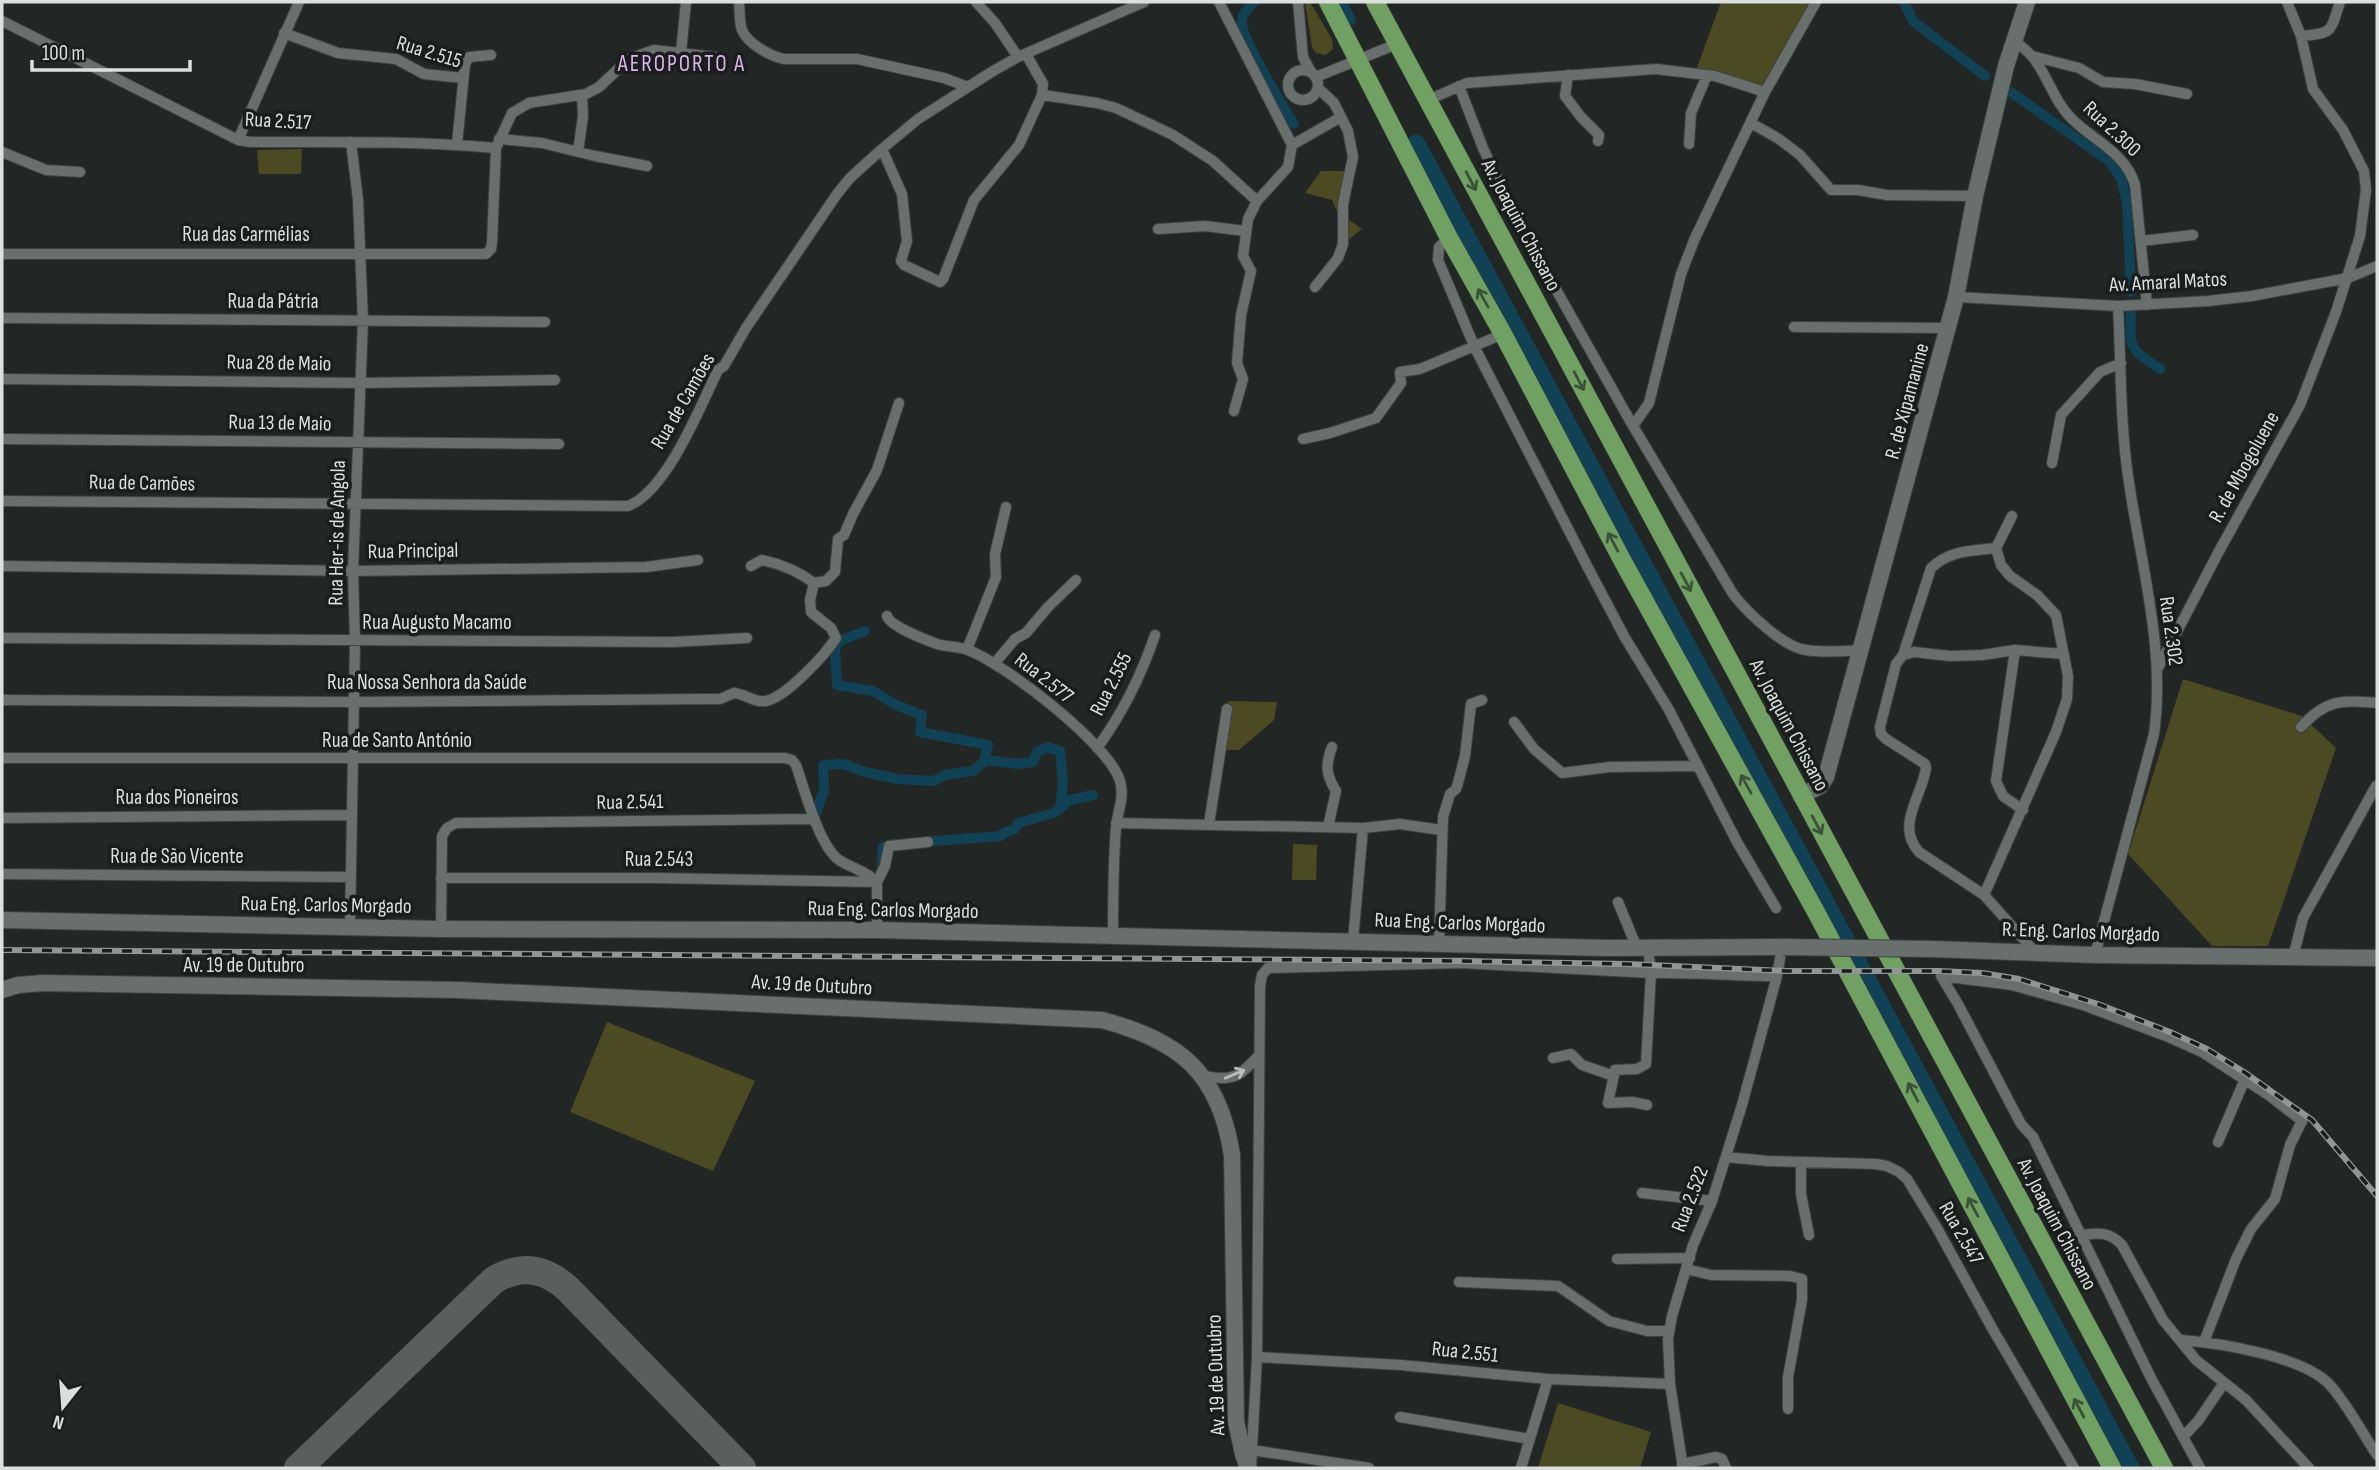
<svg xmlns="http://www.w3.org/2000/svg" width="2379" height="1470" font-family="'Sofia Sans Condensed',sans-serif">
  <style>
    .green { fill: #4b4a23 }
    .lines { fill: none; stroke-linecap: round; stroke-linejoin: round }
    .canal { stroke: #104154; stroke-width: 10 }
    .river { stroke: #104154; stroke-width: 19 }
    .taxiway { stroke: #5a5e5c; stroke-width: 28 }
    .street-casing { stroke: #3e4240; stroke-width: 12 }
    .secondary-casing { stroke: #3e4240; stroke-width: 18 }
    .primary-casing { stroke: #3e4240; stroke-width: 19 }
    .street { stroke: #696f6c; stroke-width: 10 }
    .secondary { stroke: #696f6c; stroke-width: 16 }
    .primary { stroke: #71a063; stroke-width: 18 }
    .rail-casing { stroke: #919694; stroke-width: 6 }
    .rail { stroke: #191e1c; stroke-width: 3.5; stroke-dasharray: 10; stroke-linecap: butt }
    .secondary-bridge-casing { stroke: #3e4240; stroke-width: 18; stroke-linecap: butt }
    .secondary-bridge { stroke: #696f6c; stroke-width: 16 }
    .oneway { stroke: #3c5238 }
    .oneway2 { stroke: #b9bdbb }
    .labels { text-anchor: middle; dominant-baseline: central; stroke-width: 7; stroke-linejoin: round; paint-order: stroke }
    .street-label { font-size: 21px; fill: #dbdfdd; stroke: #191e1c }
    .neighbourhood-label { font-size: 23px; letter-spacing: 2px; fill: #e2b1ef; stroke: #191e1c }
  </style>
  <rect width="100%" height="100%" fill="#222725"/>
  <path class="green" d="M1305,2H1310L1332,39L1333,49L1326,55L1316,53L1312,47Z
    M1721,2H1811L1756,95L1696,70Z
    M302,149L301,174H259L257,150Z
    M1321,171H1349L1346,218L1362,229L1341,246L1340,219L1332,200L1305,193Z
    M2183,679L2302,716L2336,748L2268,946H2212L2128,854Z
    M1228,701L1277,702L1274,720L1239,750H1220Z
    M1293,844L1317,845L1316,880H1292Z
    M607,1022L755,1081L713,1171L570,1112Z
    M1558,1403L1651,1432L1640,1468H1538Z"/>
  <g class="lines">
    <path class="canal" d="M1254,2C1249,7 1243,12 1242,20C1239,35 1284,108 1294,124
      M1341,2L1351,20
      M1904,2L1913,21L1985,76
      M2002,86L2109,161L2121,178L2127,203L2131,292
      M2131,313C2130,350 2129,348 2160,369
      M865,631L839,641L835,648L837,685L873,691L896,705L922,715L920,732L988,745L984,761
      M813,822L824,790L823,765L843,764L865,772L897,779L934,781L945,775L973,771L986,760L1017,764L1033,762L1037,752L1048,747L1060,751L1063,782L1060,808
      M921,842L1001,836L1003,833L1015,829L1018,823L1054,813L1070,800L1093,795
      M881,871L883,847L894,844"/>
    <path class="river" d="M1416,144L2130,1468"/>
    <path class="taxiway" d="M298,1468L494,1280C521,1264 545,1268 568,1289L742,1468"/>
    <g class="street-casing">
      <path id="street" d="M739,2C740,11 739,22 742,30C748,44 770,56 784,59H857L944,78L968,87
        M976,2L995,23L1018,57
        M1219,2L1292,145L1288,167L1257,201L1248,219L1243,256L1251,271L1241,315L1237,363L1243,379L1234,411
        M1298,2L1303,57L1311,72
        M2,21L238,140L251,142C333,142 415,141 496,148
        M284,33L338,53L396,59L424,74L463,78
        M2301,36C2334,33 2330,32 2340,2
        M2014,40C2022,47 2032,54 2037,63C2050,82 2055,102 2072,119C2094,141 2126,153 2135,185L2147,305
        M681,52L686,2
        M2032,56L2079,68L2103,82L2135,84L2187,94
        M1288 85a15 15 0 1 1 30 0a15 15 0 1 1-30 0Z
        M1568,75L1565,96L1581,117L1599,135L1598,141
        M1316,77L1399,43
        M1459,86L1483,148L1514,215L1633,426L1733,594C1748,613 1783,647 1806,650C1824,653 1844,651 1862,650
        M1042,95L1097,103L1116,108L1173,135L1213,161L1257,201
        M1428,100L1467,83L1656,69L1715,76L1765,92
        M1751,123L1779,139L1800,155L1831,190H1858L1887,195L1975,196
        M499,139L542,143L595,156L647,166
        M238,140L299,2
        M457,144L465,64L469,57L491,55
        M1689,144L1691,113L1707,75
        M1292,145L1341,117L1334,103L1318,88
        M882,149L902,194L907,241L901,261L904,265L940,282L943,279L974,200L1019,145L1042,95L1043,84L1026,54
        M2,152L46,170L80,172
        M578,152L583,116L582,95
        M1158,229L1205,226L1245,231
        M1449,238L1439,247L1438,260L1475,348L1585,562L1624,636L1669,710L1737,842L1776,908
        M2141,241L2193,235
        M2,254H486L491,249L492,242L496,148L512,113L529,103L586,94L599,87L629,59L654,50L715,57
        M1315,287L1338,258L1343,244V204L1353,157L1348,131L1341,117
        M1956,297L2118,306L2208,301L2252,296L2348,278L2377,266
        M2,318L545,322
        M1794,327L1948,328
        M2,379L360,383L555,380
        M1633,426L1649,403L1681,274L1695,238L1765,92L1816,2
        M2,439L559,444
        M1303,439L1330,433L1376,418L1401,383L1400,372L1420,369L1503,334
        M2052,463L2061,415L2100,372L2121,363
        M2,501L628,506C667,491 700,407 718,370L724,366L746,328L837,194L850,178L882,149L918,119L993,71L1018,57L1144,2
        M1996,548C1971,551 1950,550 1931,568L1903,655L1896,664L1880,727L1881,734L1886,739L1925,764L1926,768C1922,797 1895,825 1919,852L1984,895L2035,952
        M2,566L353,571L646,567L698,560
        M751,566L762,560C781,564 798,571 814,583
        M887,616C890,626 926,640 937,644C947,647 958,646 968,650C1005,664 1109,744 1120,781C1125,798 1117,812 1116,828C1113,864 1113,900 1113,935
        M2,638L673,642L747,638
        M968,650V647L996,577L995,554L1006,507
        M2015,650L1996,781L2003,796L2023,810
        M1903,655L1914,652L1950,656L1982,655L2015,650L2063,654
        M994,664L1015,639L1026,633L1048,607L1076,580
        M2158,668L2218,553L2300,405L2336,312L2360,236L2366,190L2364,171L2343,130L2313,89L2301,36L2287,2
        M2,700L354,702L707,699H720L734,693C746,694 754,703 766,701C786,697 825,655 836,638L831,628L811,612L810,600L814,583L826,581L835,572L838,539L844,535L853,514L877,470L899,403
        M1514,722L1534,749L1562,773L1610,767L1697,766
        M2301,727C2326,699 2342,700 2377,703
        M1097,748C1123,713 1141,676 1155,635
        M2,758H785L792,760L796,765C804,788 819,846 839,860C851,868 867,871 877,882
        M2,818L352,815
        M1116,823L1363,828L1400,824L1441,830
        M1209,824L1227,709
        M1328,827L1336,791C1326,775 1325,765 1332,747
        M2,874L351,877
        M441,878H658L877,882
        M1984,895L2056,732L2067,699L2068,676L2056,615L2037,595L2010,576L2001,565L1996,548L2012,516
        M1618,902L1637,948
        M350,926L355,641L353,571L363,321L358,200L351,142
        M441,929L442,836L447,828L456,823L814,819
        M877,930V882L885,866L889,846L928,842
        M1353,941L1363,828
        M1439,944L1443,817L1450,794L1456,789L1458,783L1465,756L1471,704L1482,700
        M2095,955L2154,734C2166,648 2140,561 2128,476C2120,420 2121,362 2118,306
        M2293,957L2303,918L2376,786
        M1553,1058L1571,1054L1582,1065L1614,1076
        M1204,1076C1234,1082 1240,1076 1259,1055
        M1647,1105L1632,1102L1608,1103L1615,1070L1637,1069L1646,1064L1651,973L1648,948
        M2218,1142L2245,1079
        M1726,1157L1768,1161L1876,1164L1887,1166L1899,1172L1907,1179L1937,1228L1992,1328L2074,1468
        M1801,1162V1194L1809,1235
        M1642,1193L1712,1201
        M2081,1235C2098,1233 2109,1231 2122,1245L2163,1320L2196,1360L2246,1400L2309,1468
        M1617,1259L1690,1258
        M1686,1269L1711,1275L1790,1276L1802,1279V1300L1788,1377V1409
        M1459,1282L1558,1286L1609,1321L1647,1331H1669
        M2181,1340C2219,1343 2302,1356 2329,1384C2346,1402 2363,1434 2377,1455
        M1257,1357L1401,1365L1548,1379L1670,1384
        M1400,1417L1530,1439
        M2183,1437L2198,1421L2224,1383
        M1252,1450L1369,1468
        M1682,1464L1716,1457L1722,1459L1726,1468
        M1251,1468L1257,1357L1260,986L1262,975L1268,968L1461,963L1651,973C1693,972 1735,976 1777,976
        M1521,1468L1548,1379
        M1683,1468L1670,1384L1668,1339L1672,1316L1693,1245L1712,1201L1742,1105L1777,976L1782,947
        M2200,1468L2151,1378L2033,1137L2021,1124L1958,1004L1941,976L2012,985L2083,1005L2166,1036L2202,1052L2270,1096L2302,1121L2290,1145L2275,1199L2251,1229L2236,1259L2204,1342"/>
    </g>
    <g class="secondary-casing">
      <path id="secondary" d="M1801,796L1820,786L1826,777L1956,297L1975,196L2006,66L2027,2
        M2,920L441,929L877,930L1607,948L1783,947
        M1933,949L2095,955L2377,958
        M2,990L18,985L43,983L458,990L1102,1020C1180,1041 1219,1072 1232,1155L1236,1421L1243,1454L1248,1468"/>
    </g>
    <g class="primary-casing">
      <path id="primary" d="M1328,2L1449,238L1503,334L1621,558L1816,912L2112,1468
        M1375,2L2164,1468"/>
    </g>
    <use href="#street" class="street"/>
    <use href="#secondary" class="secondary"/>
    <use href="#primary" class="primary"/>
    <g class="rail-casing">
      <path id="rail" d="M2,950L1461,961L1627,964L1787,971H1939L1982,973L2019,979L2098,1004L2170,1032L2207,1049L2244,1072L2312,1120L2377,1196"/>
    </g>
    <use href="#rail" class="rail"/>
    <g class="secondary-bridge-casing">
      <path id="secondary-bridge" d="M1783,947L1933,949"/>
    </g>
    <use href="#secondary-bridge" class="secondary-bridge"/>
  </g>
  <defs><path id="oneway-shaft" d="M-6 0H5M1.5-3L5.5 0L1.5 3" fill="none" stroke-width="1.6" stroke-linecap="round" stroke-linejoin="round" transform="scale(1.75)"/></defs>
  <g class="oneway">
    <use href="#oneway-shaft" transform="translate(1471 181) rotate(62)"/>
    <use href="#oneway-shaft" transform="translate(1483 298) rotate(-119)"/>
    <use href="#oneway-shaft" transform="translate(1579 381) rotate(62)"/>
    <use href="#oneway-shaft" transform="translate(1613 542) rotate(-118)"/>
    <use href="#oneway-shaft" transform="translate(1686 582) rotate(62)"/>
    <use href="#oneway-shaft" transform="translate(1746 784) rotate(-119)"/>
    <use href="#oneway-shaft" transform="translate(1817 825) rotate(62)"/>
    <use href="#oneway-shaft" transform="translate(1913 1092) rotate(-118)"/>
    <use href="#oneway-shaft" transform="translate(1973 1207) rotate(-118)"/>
    <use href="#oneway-shaft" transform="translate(2079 1408) rotate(-118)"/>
  </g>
  <use class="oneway2" href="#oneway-shaft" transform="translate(1235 1074) rotate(-23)"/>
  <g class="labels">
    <g class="street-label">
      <text transform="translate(429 52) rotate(17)">Rua 2.515</text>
      <text transform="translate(278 121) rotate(3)">Rua 2.517</text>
      <text transform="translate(2112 129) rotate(43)">Rua 2.300</text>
      <text transform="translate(1521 225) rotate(62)">Av. Joaquim Chissano</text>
      <text x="246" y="234">Rua das Carmélias</text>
      <text transform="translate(2168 282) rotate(-3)">Av. Amaral Matos</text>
      <text x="273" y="301">Rua da Pátria</text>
      <text transform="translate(279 363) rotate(1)">Rua 28 de Maio</text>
      <text transform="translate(683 401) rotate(-60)">Rua de Camões</text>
      <text transform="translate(1907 401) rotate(-75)">R. de Xipamanine</text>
      <text transform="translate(280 423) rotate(1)">Rua 13 de Maio</text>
      <text transform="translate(2244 467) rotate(-61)">R. de Mbogoluene</text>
      <text transform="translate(142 483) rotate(1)">Rua de Camões</text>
      <text transform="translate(337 533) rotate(-89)">Rua Her-is de Angola</text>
      <text transform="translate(413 551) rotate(-1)">Rua Principal</text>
      <text x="437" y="622">Rua Augusto Macamo</text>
      <text transform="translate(2171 631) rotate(82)">Rua 2.302</text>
      <text transform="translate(1044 678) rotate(38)">Rua 2.577</text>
      <text x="427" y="682">Rua Nossa Senhora da Saúde</text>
      <text transform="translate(1111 684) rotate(-63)">Rua 2.555</text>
      <text transform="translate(1789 725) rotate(62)">Av. Joaquim Chissano</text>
      <text x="397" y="740">Rua de Santo António</text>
      <text x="177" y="797">Rua dos Pioneiros</text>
      <text transform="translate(630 802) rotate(-1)">Rua 2.541</text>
      <text x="177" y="856">Rua de São Vicente</text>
      <text x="659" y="859">Rua 2.543</text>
      <text transform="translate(326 905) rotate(1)">Rua Eng. Carlos Morgado</text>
      <text transform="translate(893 910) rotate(1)">Rua Eng. Carlos Morgado</text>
      <text transform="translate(1460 923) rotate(2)">Rua Eng. Carlos Morgado</text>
      <text transform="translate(2081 932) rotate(2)">R. Eng. Carlos Morgado</text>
      <text x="244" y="965">Av. 19 de Outubro</text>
      <text transform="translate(812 985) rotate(3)">Av. 19 de Outubro</text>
      <text transform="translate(1690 1199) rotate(-69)">Rua 2.522</text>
      <text transform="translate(2057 1224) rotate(62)">Av. Joaquim Chissano</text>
      <text transform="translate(1961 1233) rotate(60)">Rua 2.547</text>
      <text transform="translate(1465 1352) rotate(6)">Rua 2.551</text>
      <text transform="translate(1216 1375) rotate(-92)">Av. 19 de Outubro</text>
    </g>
    <g class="neighbourhood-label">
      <text x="682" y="64">AEROPORTO A</text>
    </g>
  </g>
  <rect width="2379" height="1470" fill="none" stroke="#dbdfdd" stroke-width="7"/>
  <g transform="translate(63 1407) rotate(197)" stroke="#191e1c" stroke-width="5" paint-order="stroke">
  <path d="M0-5L12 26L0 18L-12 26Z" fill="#dbdfdd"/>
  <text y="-10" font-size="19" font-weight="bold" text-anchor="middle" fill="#dbdfdd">N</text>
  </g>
  <path d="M32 60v10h158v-10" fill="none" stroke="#dbdfdd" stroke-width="3.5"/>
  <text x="42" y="60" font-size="21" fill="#dbdfdd" stroke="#191e1c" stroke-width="5" paint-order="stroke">100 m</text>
</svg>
